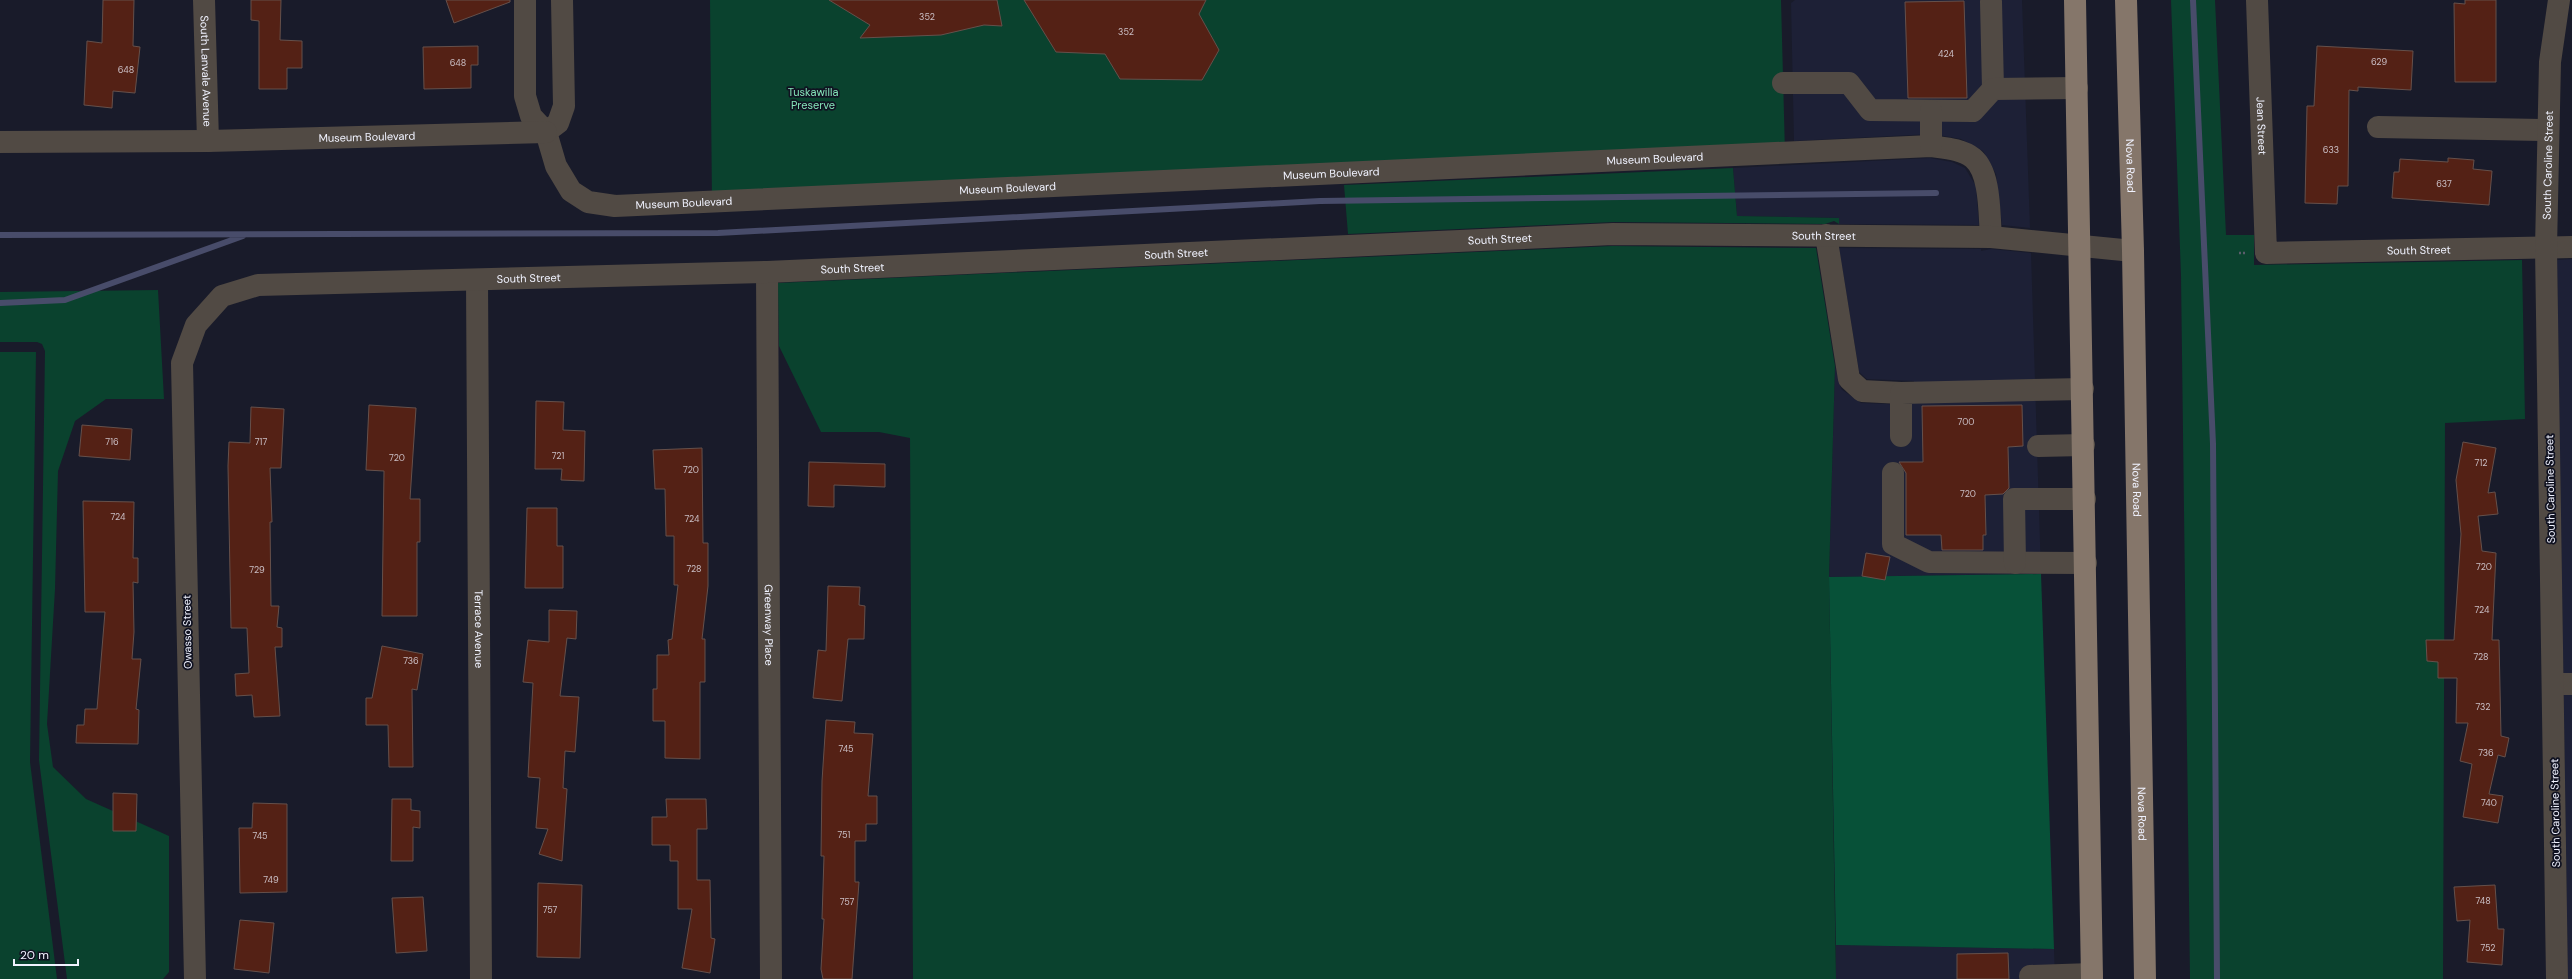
<svg xmlns="http://www.w3.org/2000/svg" width="2572" height="979" font-family="'DM Sans',sans-serif">
  <style>
    .built { fill: #1d2036 }
    .green { fill: #0a422e }
    .forest { fill: #075138 }
    .lines { fill: none; stroke-linecap: round; stroke-linejoin: round }
    .stream { stroke: #484c6a; stroke-width: 6 }
    .building { fill: #542115; stroke: #65504b }
    .path { stroke: #5b5d6b; stroke-width: 2.5; stroke-dasharray: 2 2; stroke-linecap: butt }
    .minor { stroke: #514a44; stroke-width: 22 }
    .major { stroke: #85766a; stroke-width: 22 }
    .labels { text-anchor: middle; dominant-baseline: central; stroke-width: 3.5; stroke-linejoin: round; paint-order: stroke }
    .number-label { font-size: 9px; fill: #cabec4 }
    .street-label { font-size: 11px; fill: #f1f3ff; stroke: #101221 }
    .park-label { font-size: 11px; fill: #84e3b8; stroke: #101221 }
  </style>
  <rect width="100%" height="100%" fill="#191b2a"/>
  <path class="built" d="M1795,0H2022L2030,228L2002,225L1996,174L1983,151L1961,139L1932,134L1794,141L1791,3Z
    M1930,158L1952,162L1965,168L1976,186L1979,225L1839,224V218L1737,216L1733,168Z
    M1839,248L1981,249V251L1991,249L2031,253L2041,574L1829,577L1835,366L1841,389L1861,403L1911,405L1914,381L1867,379L1859,372Z
    M2572,259V979H2568L2557,260Z
    M1836,945L2054,949L2055,979H1836Z"/>
  <path class="green" d="M710,0H1781L1785,153L712,202Z
    M2171,0H2215L2226,235H2254V265L2522,260L2525,419L2445,423L2443,979H2190L2181,276Z
    M1733,168L1737,216L1839,218V224L1834,221L1825,224L1614,222L1348,234L1344,185Z
    M1612,246L1816,248L1835,366L1829,577L1836,979H913L910,438L879,432H821L779,346L778,283Z
    M158,290L164,399H106L75,421L58,471L55,589L47,724L53,767L86,799L169,836V972L163,979H67L39,760L45,351L42,344L37,342H0V292Z
    M0,352H36L30,762L57,979H0Z"/>
  <path class="forest" d="M2041,574L2054,949L1836,945L1829,577Z"/>
  <g class="lines">
    <path class="stream" d="M2193,0L2213,444L2217,979
      M0,235L718,233L1320,201L1936,193
      M0,303L65,300L243,236"/>
  </g>
  <path class="building" d="M103,0H134L133,46L140,47L135,93L113,91L112,108L84,105L87,41L102,43Z
    M251,0H281L280,40L302,41V68H287V89H259V21L251,20Z
    M446,0H510V2L454,23Z
    M829,0H997L1002,26L984,25L941,35L860,38L870,25Z
    M1024,0H1206L1199,14L1219,50L1202,80L1120,79L1105,54L1056,52Z
    M2465,0H2496V82H2455L2454,3L2465,4Z
    M1964,1L1967,98H1908L1905,2Z
    M478,46V65H471V88L424,89L423,47Z
    M2317,46L2413,51L2411,90L2358,87V91L2349,90L2348,186H2338L2337,204L2305,203L2307,106H2314Z
    M2448,158L2474,160L2473,169L2492,171L2489,205L2392,198L2394,172H2399L2400,159L2448,162Z
    M536,401L564,402L563,430L585,431L584,481L561,480L562,469H535Z
    M369,405L416,408L410,499H420V542H417V616H382L384,471L366,470Z
    M2022,405L2023,446L2008,447L2009,488L2003,494L1985,495L1986,535H1983V550H1942L1941,535H1906V473L1899,462H1923L1922,406Z
    M251,407L284,409L281,468H270L272,522H270L271,606H279L277,627L282,628V647H275L280,716L254,717L252,695L236,696L235,674L249,673L247,628H231L228,466L229,442L250,443Z
    M82,425L132,429L130,460L79,456Z
    M2463,442L2496,448L2488,493L2495,492L2498,514L2478,516L2482,551L2496,553L2492,640H2499L2501,736L2509,738L2505,757L2498,755L2489,794L2503,796L2498,823L2463,817L2472,764L2460,761L2468,723H2456L2457,678H2438V662L2427,661L2426,640H2454L2461,534L2456,480Z
    M702,448L703,543H708V586L702,639H705V682H700V759L665,758V721H653V689H657V655H669L668,640L672,639L678,585H674V536H666L665,489H655L653,450Z
    M809,462L885,464V487L834,485V507L808,506Z
    M83,501L134,502L133,558H138V583L133,582L134,632L132,659H141L136,709L139,710L138,744L76,743L77,725H84L85,709H97L105,612H85Z
    M527,508H557V546H563V588H525Z
    M1866,553L1890,557L1885,580L1862,576Z
    M828,586L860,587L859,605L865,606L864,639H848L842,701L813,698L818,650L826,651Z
    M549,610L577,611L576,639L567,638L560,696L579,697L575,752L565,751L563,788L567,789L562,861L539,854L548,829L536,828L540,778L528,777L533,683L523,682L528,640L549,642Z
    M382,646L423,654L417,690L412,689L413,767H389L388,725H366V698H372Z
    M826,720L855,722L854,733L873,734L868,796H877V824H866V841H855V882H859L852,979H823L821,969L824,919H822L824,856H821L822,781Z
    M113,793L137,794L136,831H113Z
    M392,799H411V810L420,811V828L413,827V861H391Z
    M666,799H706L707,829H697V880H710L711,938L715,939L710,973L682,968L692,909H678V861H670V845H652V817H667Z
    M253,803L287,804V892L240,893L239,828H252Z
    M538,883L582,885L580,958L537,957Z
    M2495,885L2498,929H2504L2502,965L2467,962L2470,920L2457,921L2454,887Z
    M423,897L427,951L396,953L392,898Z
    M240,920L274,923L269,973L234,969Z
    M2008,953L2009,979H1957V954Z"/>
  <g class="lines">
    <path class="path" d="M2239,253H2245"/>
    <g class="minor">
      <path id="s1" d="M204,0L208,141"/>
      <path id="s2" d="M525,0V96L531,116L546,132L556,166L571,191L588,202L615,206L1931,146C1945,148 1962,149 1973,158C1991,173 1989,214 1991,237"/>
      <path id="s3" d="M2257,0L2266,253L2572,247"/>
      <path d="M1991,2L1993,89"/>
      <path d="M1783,83H1849L1870,110L1973,111L1993,89L2077,88"/>
      <path d="M1931,111V146"/>
      <path d="M2378,127L2548,130"/>
      <path d="M546,132L558,123L564,106L562,0"/>
      <path id="s4" d="M0,142L208,141L546,132"/>
      <path d="M1826,235L1849,379L1862,391L1901,393"/>
      <path id="s5" d="M767,272L771,979"/>
      <path id="s6" d="M477,280L481,979"/>
      <path d="M1901,436V393L2083,389"/>
      <path d="M2038,446L2084,445"/>
      <path d="M1893,473V544L1929,562L2086,563"/>
      <path d="M2015,563L2014,499H2085"/>
      <path d="M2553,684H2572"/>
      <path d="M2030,976L2092,974"/>
      <path id="s7" d="M195,979L182,363L196,325L222,296L258,285L767,272L1613,234L1991,237L2133,251"/>
      <path id="s8" d="M2557,979L2546,248L2550,62L2559,0"/>
    </g>
    <g class="major">
      <path d="M2075,0L2092,979"/>
      <path id="s9" d="M2126,0L2133,251L2145,979"/>
    </g>
  </g>
  <g class="labels">
    <g class="number-label">
      <text x="927" y="17">352</text>
      <text x="1126" y="32">352</text>
      <text x="1946" y="54">424</text>
      <text x="2379" y="62">629</text>
      <text x="458" y="63">648</text>
      <text x="126" y="70">648</text>
      <text x="2331" y="150">633</text>
      <text x="2444" y="184">637</text>
      <text x="1966" y="422">700</text>
      <text x="112" y="442">716</text>
      <text x="261" y="442">717</text>
      <text x="558" y="456">721</text>
      <text x="397" y="458">720</text>
      <text x="2481" y="463">712</text>
      <text x="691" y="470">720</text>
      <text x="1968" y="494">720</text>
      <text x="118" y="517">724</text>
      <text x="692" y="519">724</text>
      <text x="2484" y="567">720</text>
      <text x="694" y="569">728</text>
      <text x="257" y="570">729</text>
      <text x="2482" y="610">724</text>
      <text x="2481" y="657">728</text>
      <text x="411" y="661">736</text>
      <text x="2483" y="707">732</text>
      <text x="846" y="749">745</text>
      <text x="2486" y="753">736</text>
      <text x="2489" y="803">740</text>
      <text x="844" y="835">751</text>
      <text x="260" y="836">745</text>
      <text x="271" y="880">749</text>
      <text x="2483" y="901">748</text>
      <text x="847" y="902">757</text>
      <text x="550" y="910">757</text>
      <text x="2488" y="948">752</text>
    </g>
    <g class="street-label">
      <text stroke="none"><textPath href="#s1" startOffset="71">South Lanvale Avenue</textPath></text>
      <text stroke="none"><textPath href="#s3" startOffset="126">Jean Street</textPath></text>
      <text stroke="none"><textPath href="#s4" startOffset="367">Museum Boulevard</textPath></text>
      <text stroke="none"><textPath href="#s2" startOffset="1292">Museum Boulevard</textPath></text>
      <text stroke="none"><textPath href="#s8" startOffset="814">South Caroline Street</textPath></text>
      <text stroke="none"><textPath href="#s9" startOffset="166">Nova Road</textPath></text>
      <text stroke="none"><textPath href="#s2" startOffset="968">Museum Boulevard</textPath></text>
      <text stroke="none"><textPath href="#s2" startOffset="644">Museum Boulevard</textPath></text>
      <text stroke="none"><textPath href="#s2" startOffset="320">Museum Boulevard</textPath></text>
      <text stroke="none"><textPath href="#s7" startOffset="2300">South Street</textPath></text>
      <text stroke="none"><textPath href="#s7" startOffset="1976">South Street</textPath></text>
      <text stroke="none"><textPath href="#s3" startOffset="406">South Street</textPath></text>
      <text stroke="none"><textPath href="#s7" startOffset="1652">South Street</textPath></text>
      <text stroke="none"><textPath href="#s7" startOffset="1328">South Street</textPath></text>
      <text stroke="none"><textPath href="#s7" startOffset="1004">South Street</textPath></text>
      <text stroke="none"><textPath href="#s9" startOffset="490">Nova Road</textPath></text>
      <text transform="translate(2550 489) rotate(-91)">South Caroline Street</text>
      <text stroke="none"><textPath href="#s5" startOffset="353">Greenway Place</textPath></text>
      <text stroke="none"><textPath href="#s6" startOffset="349">Terrace Avenue</textPath></text>
      <text transform="translate(187 632) rotate(-91)">Owasso Street</text>
      <text stroke="none"><textPath href="#s9" startOffset="814">Nova Road</textPath></text>
      <text transform="translate(2555 813) rotate(-91)">South Caroline Street</text>
    </g>
    <g class="park-label">
      <text x="813" y="92">Tuskawilla<tspan x="813" dy="13">Preserve</tspan></text>
    </g>
  </g>
  <path d="M14 959v6h64v-6" fill="none" stroke="#f1f3ff" stroke-width="2"/>
  <text x="20" y="959" font-size="12" fill="#f1f3ff" stroke="#101221" stroke-width="3" paint-order="stroke">20 m</text>
</svg>
